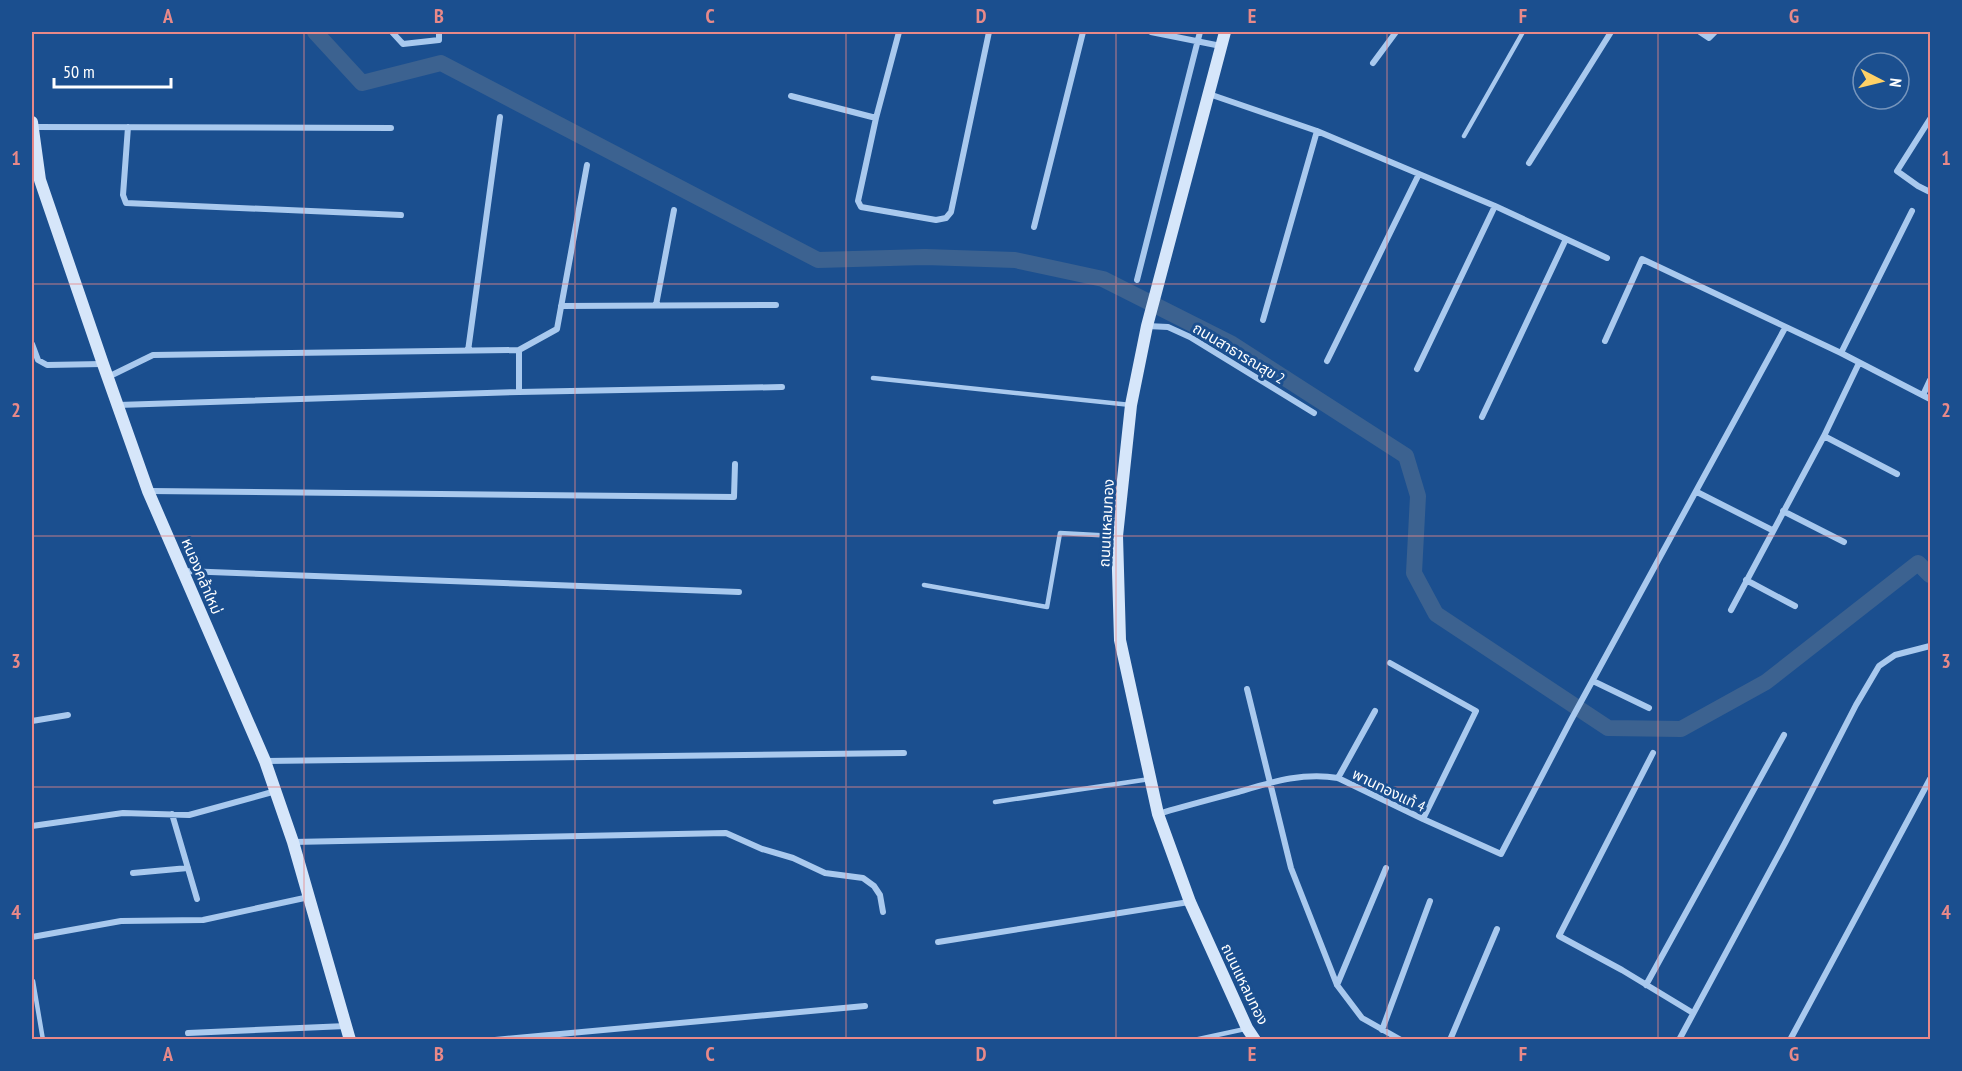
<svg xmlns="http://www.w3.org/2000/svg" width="1962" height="1071" font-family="'PT Sans Narrow','Noto Sans Thai',sans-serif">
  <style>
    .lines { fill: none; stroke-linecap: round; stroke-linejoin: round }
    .canal { stroke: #3c6290; stroke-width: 16 }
    .lane { stroke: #a9c9ee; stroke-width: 4.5 }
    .street { stroke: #a9c9ee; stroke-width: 6 }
    .secondary { stroke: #d6e6fa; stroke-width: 12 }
    .grid { fill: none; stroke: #e88989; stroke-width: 1.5; stroke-opacity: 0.55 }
    .labels { text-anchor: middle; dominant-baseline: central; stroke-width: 6; stroke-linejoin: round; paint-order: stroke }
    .street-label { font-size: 15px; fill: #fff; stroke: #1b4f8f }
    .neatline { fill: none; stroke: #e88989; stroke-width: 2 }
    .grid-label { font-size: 20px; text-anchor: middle; font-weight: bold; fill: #e88989 }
  </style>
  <rect width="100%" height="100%" fill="#1b4f8f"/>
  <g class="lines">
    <path class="canal" d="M315,32L362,83L441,63L818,260L925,257L1015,260L1103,279L1232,344L1406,456L1418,496L1414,573L1436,614L1608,728L1681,729L1766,682L1918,563L1930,575"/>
    <path class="lane" d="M1464,136L1523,32
      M873,378L1131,405
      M924,585L1047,607L1060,533L1115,536
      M995,802L1150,779
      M33,981L43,1040
      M1194,1040L1245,1029"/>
    <path class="street" d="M392,32L403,44L439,40V32
      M899,32L876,118L858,201L861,207L936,220L946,218L951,212L989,32
      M1151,32L1221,46
      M1700,32L1709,38L1715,32
      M1373,63L1396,32
      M1209,94L1317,131L1495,206L1607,258
      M791,96L876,118
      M1930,119L1897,171L1918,186L1930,192
      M32,127L391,128
      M128,127L123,195L126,203L401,215
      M1529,163L1611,32
      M1034,227L1083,32
      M1137,280L1200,32
      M656,305L674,210
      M561,306L776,305
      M1263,320L1317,131
      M1147,326L1168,327L1190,337L1314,413
      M1605,341L1642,259L1841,353L1930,399
      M32,344L38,360L47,365L102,364
      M468,351L500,117
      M1841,353L1912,211
      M1327,361L1419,174
      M1417,369L1495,206
      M108,377L153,355L519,350L557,329L587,165
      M519,392V350
      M1923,395L1930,380
      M118,405L519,392L782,387
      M1482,417L1566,239
      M1824,436L1897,474
      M148,491L734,497L735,464
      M1697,492L1772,530
      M1783,511L1844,542
      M184,571L739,592
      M1746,580L1795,606
      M1731,610L1824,436L1859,363
      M1390,663L1476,711L1423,819
      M1593,681L1649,708
      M1247,689L1291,868L1337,985L1362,1018L1401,1040
      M32,721L68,715
      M1653,753L1559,936L1622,970L1693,1013
      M265,761L904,753
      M1338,778L1375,711
      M172,814L197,899
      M1158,814C1185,806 1212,799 1238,792C1272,782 1303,772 1338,778L1423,819L1501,854L1571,720L1785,328
      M32,826L123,813L189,815L276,791
      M293,842L726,833L762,849L793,858L825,873L863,878L874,886L880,895L883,912
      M133,873L188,868
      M32,937L121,921L203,920L309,897
      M938,942L1189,902
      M1337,985L1386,868
      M1646,985L1784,735
      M1382,1030L1430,901
      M188,1033L346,1026
      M495,1040L865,1006
      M1450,1040L1497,929
      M1679,1040L1785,843L1856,705L1879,666L1895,655L1930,646
      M1790,1040L1930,779"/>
    <path class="secondary" d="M1225,32L1147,326L1131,405L1117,536L1120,640L1158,814L1190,902L1247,1028L1255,1040
      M32,122L40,180L103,364L148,491L265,761L293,842L350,1040"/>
  </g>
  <path class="grid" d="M304,32V1040M575,32V1040M846,32V1040M1116,32V1040M1387,32V1040M1658,32V1040M32,284H1930M32,536H1930M32,787H1930"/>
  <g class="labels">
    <g class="street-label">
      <text transform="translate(1239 353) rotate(31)">ถนนสาธารณสุข 2</text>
      <text transform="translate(1106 523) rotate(-87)">ถนนแหลมทอง</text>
      <text transform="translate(202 576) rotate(67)">หนองคล้าใหม่</text>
      <text transform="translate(1389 790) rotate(26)">พานทองแท้ 4</text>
      <text transform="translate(1245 984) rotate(64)">ถนนแหลมทอง</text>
    </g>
  </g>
  <rect width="1962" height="1071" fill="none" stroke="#1b4f8f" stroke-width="66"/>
  <g transform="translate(1881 81) rotate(97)"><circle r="28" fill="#1b4f8f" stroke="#7695bc" stroke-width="1.5"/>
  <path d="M0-4.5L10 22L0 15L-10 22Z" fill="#ffd166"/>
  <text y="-9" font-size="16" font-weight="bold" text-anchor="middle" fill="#ffffff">N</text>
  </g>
  <path d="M54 78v9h117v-9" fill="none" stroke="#ffffff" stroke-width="3"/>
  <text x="63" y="78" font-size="18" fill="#ffffff" stroke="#1b4f8f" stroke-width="4.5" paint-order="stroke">50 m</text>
  <rect x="33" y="33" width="1896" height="1005" class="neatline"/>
  <g class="grid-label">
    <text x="168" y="23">A</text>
    <text x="439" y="23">B</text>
    <text x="710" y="23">C</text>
    <text x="981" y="23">D</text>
    <text x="1252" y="23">E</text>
    <text x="1523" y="23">F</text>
    <text x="1794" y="23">G</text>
    <text x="16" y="165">1</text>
    <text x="1946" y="165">1</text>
    <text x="16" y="417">2</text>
    <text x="1946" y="417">2</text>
    <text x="16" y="668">3</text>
    <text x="1946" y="668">3</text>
    <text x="16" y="919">4</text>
    <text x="1946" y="919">4</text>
    <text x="168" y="1061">A</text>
    <text x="439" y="1061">B</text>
    <text x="710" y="1061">C</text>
    <text x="981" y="1061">D</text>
    <text x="1252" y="1061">E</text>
    <text x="1523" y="1061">F</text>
    <text x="1794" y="1061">G</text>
  </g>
</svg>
